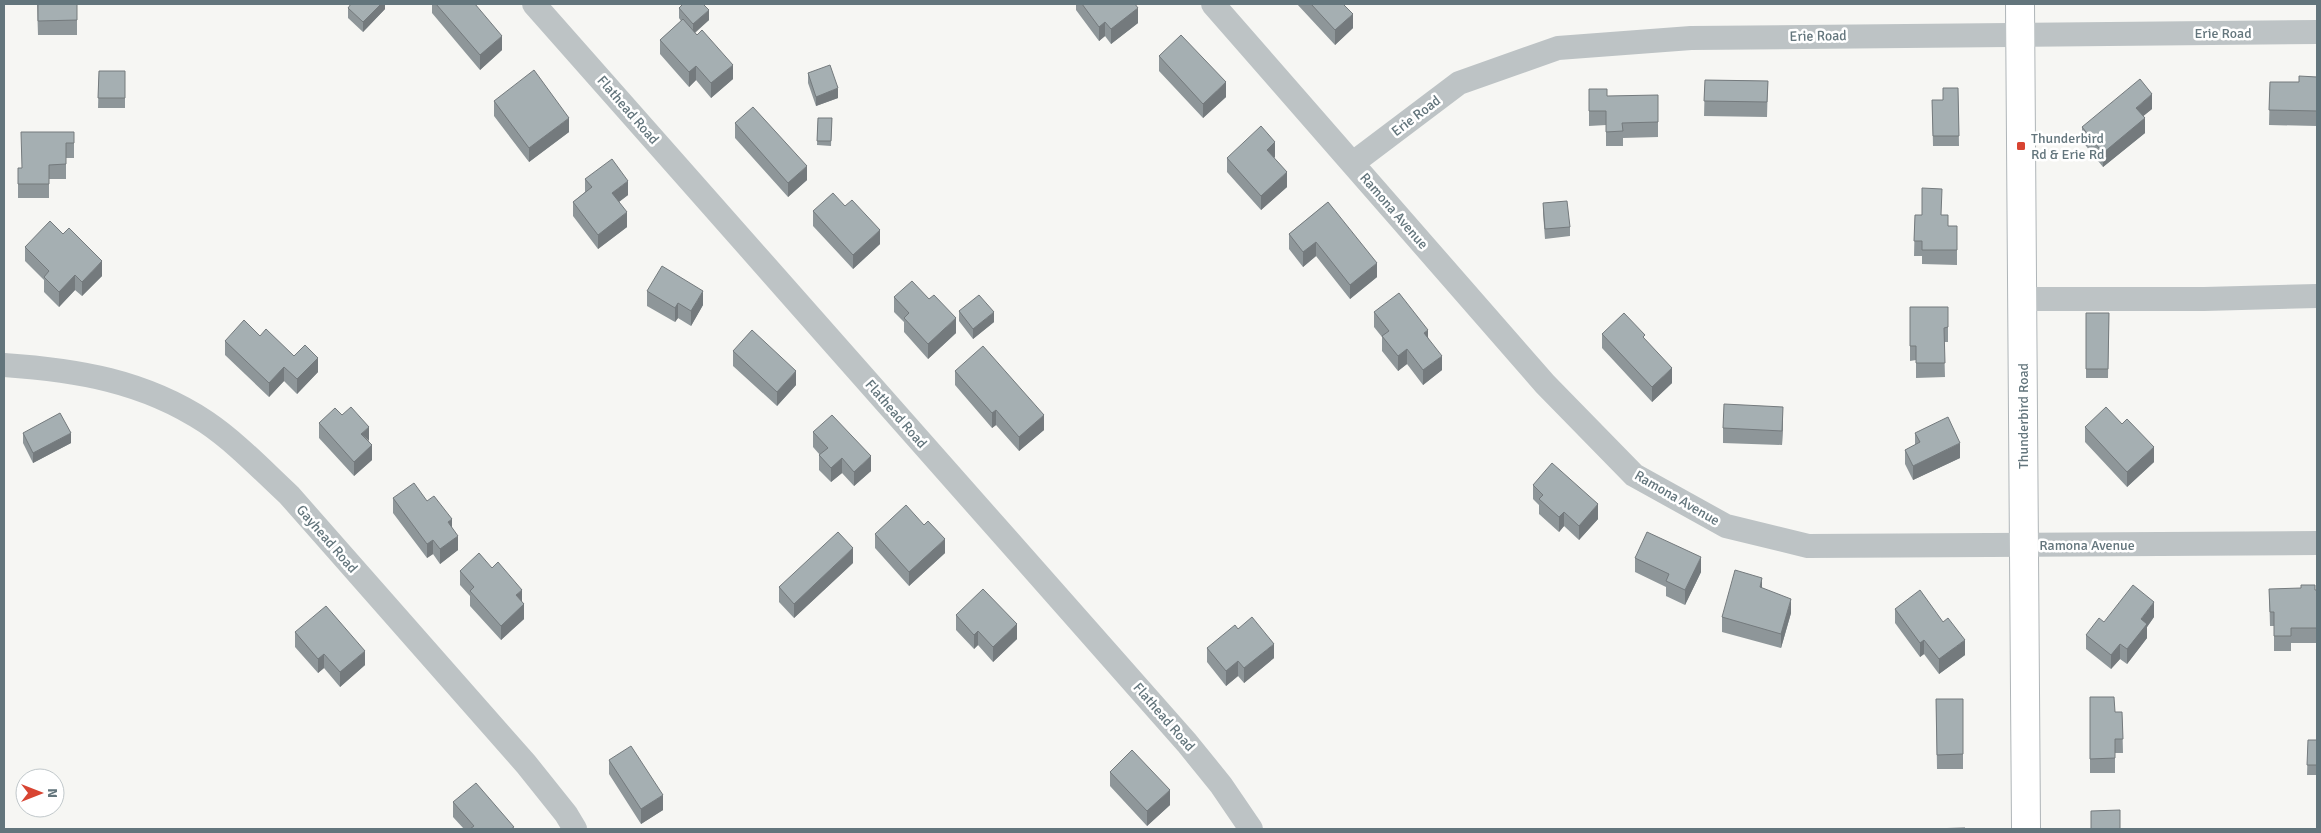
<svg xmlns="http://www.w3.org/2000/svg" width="2321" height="833" font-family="Signika,sans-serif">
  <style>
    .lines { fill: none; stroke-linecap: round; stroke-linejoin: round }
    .major-casing { stroke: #afb5b8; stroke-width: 30 }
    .minor { stroke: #bdc3c5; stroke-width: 24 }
    .major { stroke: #fff; stroke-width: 28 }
    .wall { fill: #8e9699 }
    .shaded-wall { fill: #747a7d }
    .building { fill: #a5afb2; stroke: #747a7d }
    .poi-dot { fill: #d84432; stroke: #fff; stroke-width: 2 }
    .labels { text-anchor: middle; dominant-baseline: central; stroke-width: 5; stroke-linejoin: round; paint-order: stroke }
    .street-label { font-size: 14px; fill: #63757c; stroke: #fff }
    .poi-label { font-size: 14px; fill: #63757c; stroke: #fff; text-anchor: start }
  </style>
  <rect width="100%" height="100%" fill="#f6f6f3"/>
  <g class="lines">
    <g class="major-casing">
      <path id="major" d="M2020,4L2026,829"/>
    </g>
    <path class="minor" d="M534,4L1187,743L1221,785L1251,829
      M1213,4L1545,384L1634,475L1726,526L1808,546L2317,543
      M1353,163L1459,83L1558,48L1691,38L2317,32
      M2022,299H2204L2317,296
      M4,365C77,370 144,381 206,422C237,443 263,471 289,495L526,764L566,814L575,829"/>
    <use href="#major" class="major"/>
  </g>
  <path class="wall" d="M37,4H77V35H38Z
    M385,4V9L363,32L348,18V8Z
    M432,4H475L502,50L480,70L432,13Z
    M1076,4H1135L1138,23L1111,44L1105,36L1099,41L1076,10Z
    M1297,4H1343L1353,28L1335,45Z
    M679,8L709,20L695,33L733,79L711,98L696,80L689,87L660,54V40L681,21L679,18Z
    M1159,56L1226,97L1203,118L1159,71Z
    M99,71H125V108H98Z
    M808,73L838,98L816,106L808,83Z
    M2317,77V126L2269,125L2270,82H2299Z
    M1705,80L1768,81L1767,117L1704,116Z
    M1958,88L1959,146H1933L1932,100H1943Z
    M1589,89L1607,96L1658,122V137L1623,138V146H1606V125L1589,126Z
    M494,101L569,132L529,162L494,116Z
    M2152,109L2143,116L2145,133L2103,167L2082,141V127Z
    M818,118H832L831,146L817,145Z
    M735,123L807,180L788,197L735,138Z
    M74,132V158H66V179H49V198H18V168H22Z
    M1275,157L1274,158L1287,187L1261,210L1227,172V158Z
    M585,179L628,195L619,202L627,227L598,249L573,216V202L585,192Z
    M1328,202L1377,277L1350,299L1316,256L1303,267L1289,249V234Z
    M1543,203L1570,227V236L1545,239L1543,213Z
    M813,211L880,244L853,269L813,226Z
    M1915,215H1941L1948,226H1957V265L1922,264V256H1914Z
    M25,247L102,276L82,296L75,290L59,307L44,292V280L25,261Z
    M647,291L703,305L691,326L678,318L675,322L647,306Z
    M894,297L956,333L928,359L904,332V322L894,312Z
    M1910,307H1948V342H1944L1945,377L1916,378V360L1910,361Z
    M959,311L994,322L973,339L959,321Z
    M1374,312L1428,337L1442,370L1423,385L1407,364L1398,371L1382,351V337L1374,327Z
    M2086,313H2109L2108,378H2086Z
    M1602,334L1672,383L1652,402L1602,348Z
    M260,336L294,356L318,372L297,394L284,381L269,397L225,355V341Z
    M733,351L796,385L777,406L733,366Z
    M955,371L1044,430L1019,451L996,425L992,428L955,385Z
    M1783,421L1782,445L1723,443V428Z
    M319,423L369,441L372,460L354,476L319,438Z
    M2085,427L2154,462L2127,487L2085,442Z
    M813,432L871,471L854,486L842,473L831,482L819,470V455H820L813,447Z
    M23,433L71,443L33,463L23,443Z
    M1915,433L1960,458L1913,480L1905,464V450L1915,445Z
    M1533,485L1598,519L1579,540L1564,526L1559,532L1539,514V505L1533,499Z
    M393,498L427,501L452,528L458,550L440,564L433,554L427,558L393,513Z
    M875,534L945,553L909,586L875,548Z
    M1635,558L1701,572L1685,605L1666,596V587L1635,572Z
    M853,563L794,618L779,602V587Z
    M460,571L522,602L524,619L501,640L470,606V596L460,585Z
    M1762,588L1791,613L1781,648L1722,632V617Z
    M2269,589L2317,590V643H2291V651H2274V626H2270Z
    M1895,609L1965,655L1939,674L1924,654L1920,657L1895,623Z
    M956,615L1017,639L993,662L978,645L974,649L956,630Z
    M2154,617L2147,627V638L2127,664L2120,659L2111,669L2086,649V635L2104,622Z
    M1238,629L1274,658L1244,683L1238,676L1226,686L1207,662V648Z
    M295,632L365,665L340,687L324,668L318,673L295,647Z
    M2090,697L2115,712H2122L2123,753H2115V773H2090Z
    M1936,699H1963V769H1937Z
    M2308,740H2317V775H2307Z
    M609,760L663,810L641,824L609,774Z
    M1110,772L1170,805L1147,826L1110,786Z
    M453,802L514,829H464L453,817Z"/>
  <path class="shaded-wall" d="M381,4H385V9L363,32V22Z
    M1138,8V23L1111,44V29Z
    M709,10V20L693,34V24Z
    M1353,14V28L1335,45V30Z
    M1105,22V36L1099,41V27Z
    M502,36V50L480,70V55Z
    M733,65V79L711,98V83Z
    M696,66V80L689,87V72Z
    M1226,82V97L1203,118V104Z
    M838,88V98L816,106V97Z
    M2152,94V109L2136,122V108Z
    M569,118V132L529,162V148Z
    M2145,118V133L2103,167V153Z
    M1275,142V157L1267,164V150Z
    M807,166V180L788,197V183Z
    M1287,172V187L1261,210V196Z
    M628,181V195L612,207V193Z
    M627,212V227L598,249V235Z
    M880,230V244L853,269V255Z
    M1316,242V256L1303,267V252Z
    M102,261V276L82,296V282Z
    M1377,263V277L1350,299V285Z
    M75,275V290L59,307V292Z
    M703,291V305L691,326V311Z
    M678,303V318L675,322V308Z
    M994,312V322L973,339V329Z
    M956,318V333L928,359V344Z
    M1428,330V345L1424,333Z
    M1407,349V364L1398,371V356Z
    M1442,356V370L1423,385V370Z
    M318,358V372L297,394V379Z
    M284,367V381L269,397V383Z
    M1672,368V383L1652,402V387Z
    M796,371V385L777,406V392Z
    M1783,407V421L1782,445V431Z
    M996,410V425L992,428V413Z
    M1044,415V430L1019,451V437Z
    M369,427V441L361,434Z
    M71,433V443L33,463V453Z
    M1960,443V458L1913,480V466Z
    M372,445V460L354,476V462Z
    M2154,447V462L2127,487V472Z
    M871,456V471L854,486V472Z
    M842,458V473L831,482V468Z
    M1598,504V519L1579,540V526Z
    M1564,512V526L1559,532V517Z
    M452,519V534L448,522Z
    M458,536V550L440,564V549Z
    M945,539V553L909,586V572Z
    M433,540V554L427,558V544Z
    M853,548V563L794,618V604Z
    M1701,557V572L1685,605V590Z
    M1762,578V592L1760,587Z
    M522,590V604L516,595Z
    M1791,599V613L1781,648V634Z
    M2154,602V617L2147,627V638L2127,664V649L2141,619Z
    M524,604V619L501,640V626Z
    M1017,624V639L993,662V647Z
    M978,631V645L974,649V635Z
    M1924,640V654L1920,657V643Z
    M1965,640V655L1939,674V659Z
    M1274,644V658L1244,683V668Z
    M2120,644V659L2111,669V655Z
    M365,651V665L340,687V672Z
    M324,654V668L318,673V659Z
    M1238,661V676L1226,686V671Z
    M1170,790V805L1147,826V811Z
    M663,795V810L641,824V809Z"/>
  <path class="building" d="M38,4H77V20L38,21Z
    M351,4H381L363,22L348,8Z
    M436,4H475L502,36L480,55Z
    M683,4H703L709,10L693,24L679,8Z
    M1082,4H1135L1138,8L1111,29L1105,22L1099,27Z
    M1311,4H1343L1353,14L1335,30Z
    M683,19L697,35L702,30L733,65L711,83L696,66L689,72L660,40Z
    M1181,35L1226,82L1203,104L1159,56Z
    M830,65L838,88L816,97L808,73Z
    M534,70L569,118L529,148L494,101Z
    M99,71H125V98H98Z
    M2299,76L2317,77V111L2269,110L2270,82H2299Z
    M2140,79L2152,94L2136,108L2145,118L2103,153L2082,127Z
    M1705,80L1768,81L1767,102L1704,101Z
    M1943,88H1958L1959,136H1933L1932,100H1943Z
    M1589,89H1607V96L1658,95V122L1622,123L1623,131L1606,132V111H1589Z
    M753,107L807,166L788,183L735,123Z
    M818,118H832L831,141H817Z
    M1261,126L1275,142L1267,150L1287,172L1261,196L1227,158Z
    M21,132H74V143H66V164L49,165V184H18V168H22Z
    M612,159L628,181L612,193L627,212L598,235L573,202L592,187L585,179Z
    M1922,188L1942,189L1941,215H1948V226H1957V250H1922V241H1914L1915,215H1922Z
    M833,193L845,206L852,200L880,230L853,255L813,211Z
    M1567,201L1570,227L1545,229L1543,203Z
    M1328,202L1377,263L1350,285L1316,242L1303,252L1289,234Z
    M50,221L63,234L69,228L102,261L82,282L75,275L59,292L44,277L49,271L25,247Z
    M662,266L703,291L691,311L678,303L675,308L647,291Z
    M912,281L929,299L934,295L956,318L928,344L904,318L909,313L894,297Z
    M1399,293L1428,330L1424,333L1442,356L1423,370L1407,349L1398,356L1382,336L1389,331L1374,312Z
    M979,295L994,312L973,329L959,311Z
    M1910,307H1948V327L1944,328L1945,363H1916V346H1910Z
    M1624,313L1645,335L1643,337L1672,368L1652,387L1602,334Z
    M2086,313H2109L2108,369H2086Z
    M244,320L260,336L266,329L294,356L305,345L318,358L297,379L284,367L269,383L225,341Z
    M752,330L796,371L777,392L733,351Z
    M983,346L1044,415L1019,437L996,410L992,413L955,371Z
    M1724,404L1783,407L1782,431L1723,428Z
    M351,407L369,427L361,434L372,445L354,462L319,423L335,408L342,415Z
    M2106,407L2122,424L2127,419L2154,447L2127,472L2085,427Z
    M60,413L71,433L33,453L23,433Z
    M832,415L871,456L854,472L842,458L831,468L819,455L828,448L813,432Z
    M1948,417L1960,443L1913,466L1905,450L1920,442L1915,433Z
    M1552,463L1598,504L1579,526L1564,512L1559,517L1539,499L1543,495L1533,485Z
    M414,483L427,501L434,496L452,519L448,522L458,536L440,549L433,540L427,544L393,498Z
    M906,505L924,525L928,521L945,539L909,572L875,534Z
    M838,532L853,548L794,604L779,587Z
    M1647,532L1701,557L1685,590L1666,581L1669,574L1635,558Z
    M479,553L492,568L498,562L522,590L516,595L524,604L501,626L470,591L474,587L460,571Z
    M1735,570L1762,578L1760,587L1791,599L1781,634L1722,617Z
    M2133,585L2154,602L2141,619L2147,624L2127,649L2120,644L2111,655L2086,635L2099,618L2104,622Z
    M2301,585H2315V590H2317V628H2291V636H2274V612H2270L2269,589L2301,588Z
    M983,589L1017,624L993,647L978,631L974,635L956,615Z
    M1920,590L1943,622L1948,618L1965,640L1939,659L1924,640L1920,643L1895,609Z
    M326,606L365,651L340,672L324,654L318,659L295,632Z
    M1252,617L1274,644L1244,668L1238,661L1226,671L1207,648L1235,625L1238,629Z
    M2090,697H2114L2115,712H2122L2123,739H2115V758L2090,759Z
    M1936,699H1963V754L1937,755Z
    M2308,740H2317V765H2307Z
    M631,746L663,795L641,809L609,760Z
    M1132,750L1170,790L1147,811L1110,772Z
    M476,783L514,827L511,829H470L474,826L453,802Z
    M2120,810V829H2091V811Z
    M1965,828V829H1929Z"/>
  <rect class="poi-dot" x="2016" y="141" width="10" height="10" rx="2.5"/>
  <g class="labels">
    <g class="street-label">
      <text x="2223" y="33">Erie Road</text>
      <text transform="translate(1818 36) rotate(-1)">Erie Road</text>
      <text transform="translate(628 110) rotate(49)">Flathead Road</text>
      <text transform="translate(1416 116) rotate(-37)">Erie Road</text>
      <text transform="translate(1394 211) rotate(49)">Ramona Avenue</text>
      <text transform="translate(896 414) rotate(49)">Flathead Road</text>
      <text transform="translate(2023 416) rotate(-90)">Thunderbird Road</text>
      <text transform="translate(1677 498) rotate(30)">Ramona Avenue</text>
      <text transform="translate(327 539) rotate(49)">Gayhead Road</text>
      <text x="2087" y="545">Ramona Avenue</text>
      <text transform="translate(1164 717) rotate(49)">Flathead Road</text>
    </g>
    <g class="poi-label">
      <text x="2031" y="138">Thunderbird<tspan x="2031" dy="16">Rd &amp; Erie Rd</tspan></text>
    </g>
  </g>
  <rect width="2321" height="833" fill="none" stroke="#63757c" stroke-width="10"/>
  <g transform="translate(40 793) rotate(90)"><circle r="24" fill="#ffffff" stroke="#c1c8cb"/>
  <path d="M0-4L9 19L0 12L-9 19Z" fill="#d84432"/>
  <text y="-8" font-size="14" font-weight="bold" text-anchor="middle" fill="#63757c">N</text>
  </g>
</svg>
